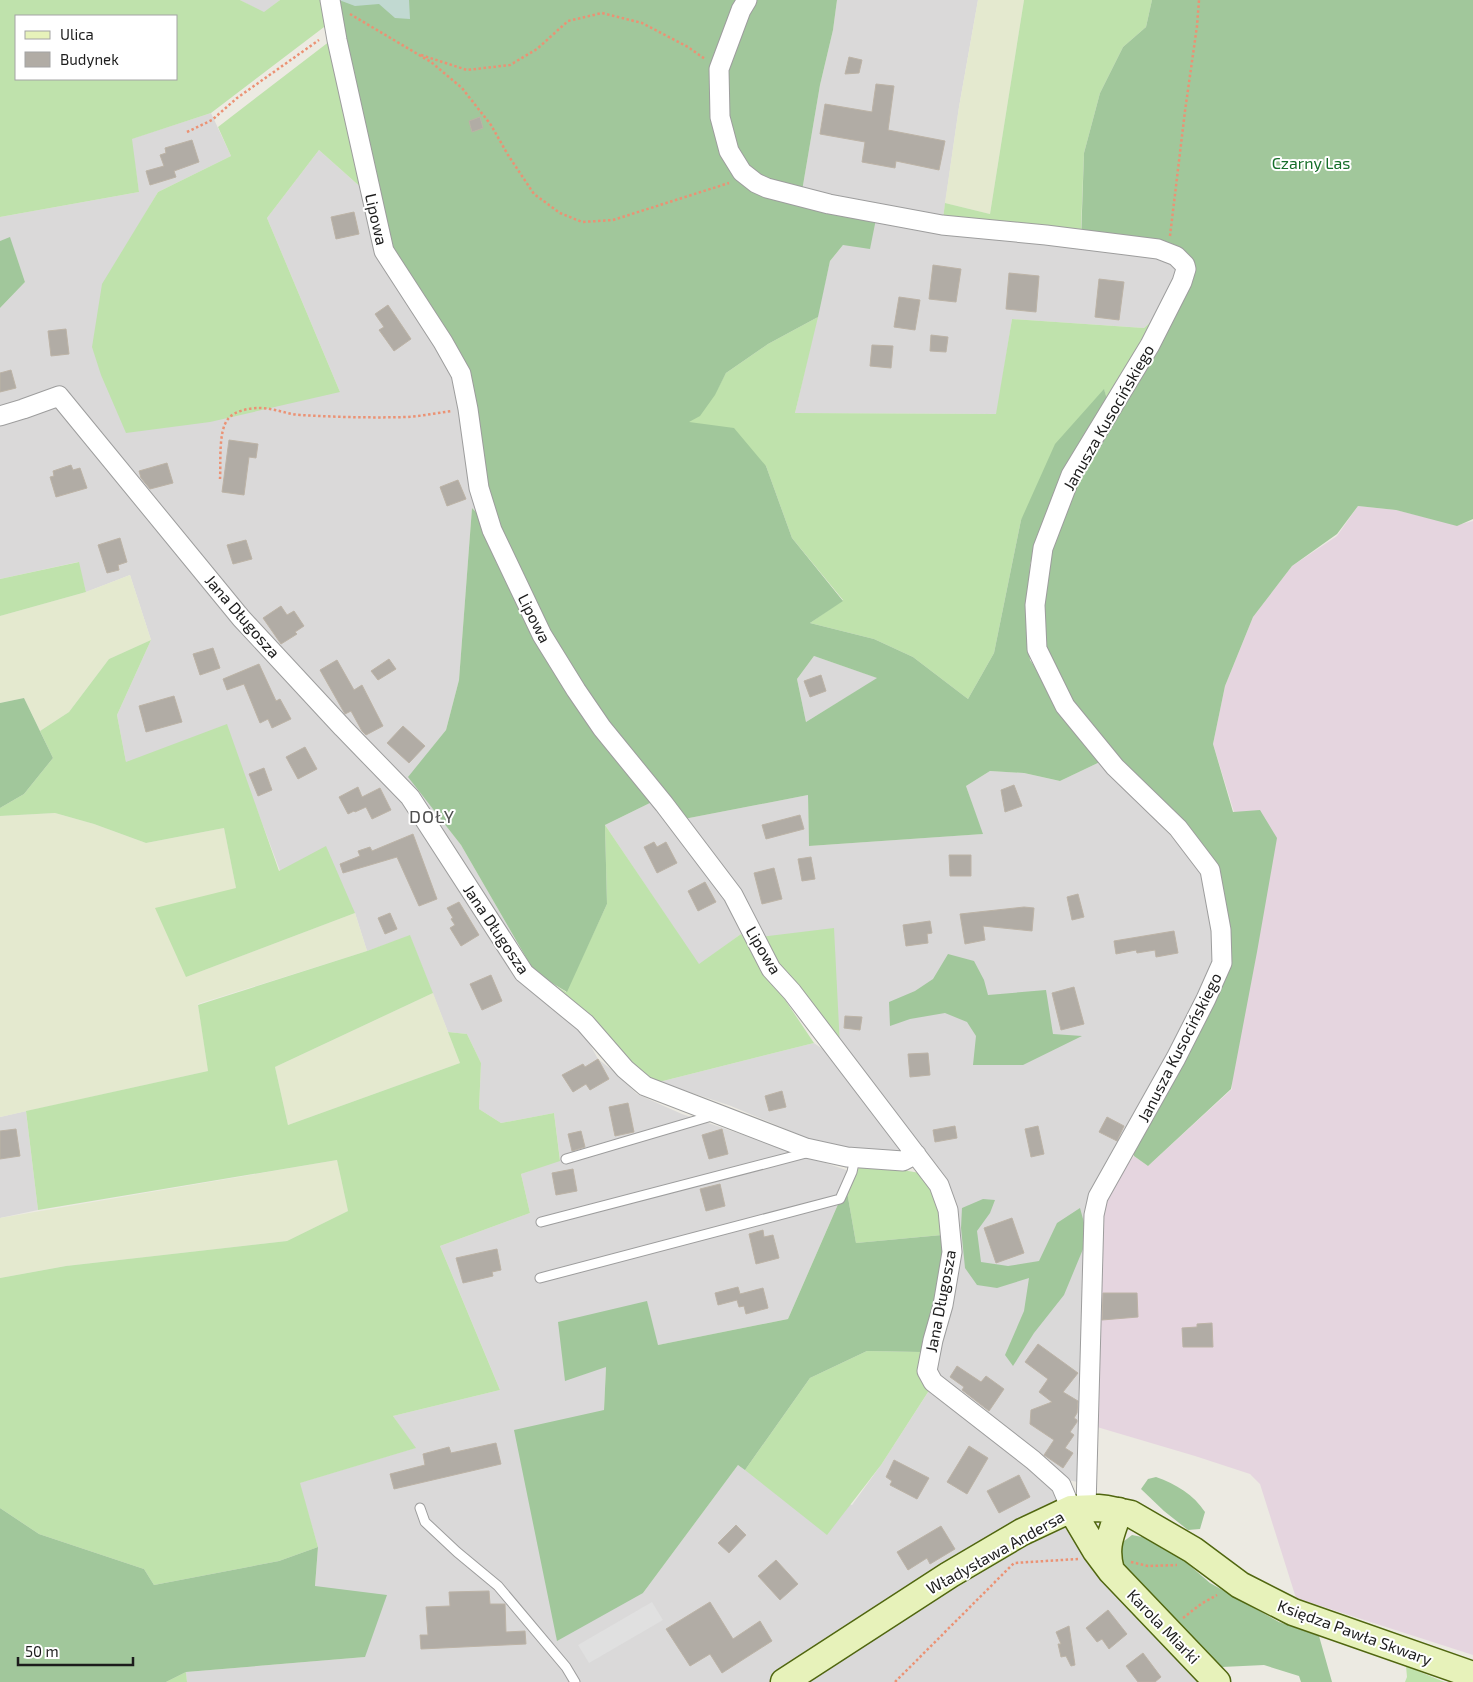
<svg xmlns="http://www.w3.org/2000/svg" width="1473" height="1682" font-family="'Exo 2',sans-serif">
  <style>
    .residential { fill: #dad9d9 }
    .industrial { fill: #e5d5df }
    .farmland { fill: #e4e9cf }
    .grass { fill: #bfe2ac; fill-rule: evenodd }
    .forest { fill: #a1c79b; fill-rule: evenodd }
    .wetland { fill: #c1d9d1 }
    .parking { fill: #e0e0e0 }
    .building { fill: #b1aca5; stroke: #bcb3a6 }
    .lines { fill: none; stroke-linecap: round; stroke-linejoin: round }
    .lane-casing { stroke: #9d9d9d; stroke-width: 11 }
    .street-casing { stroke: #9d9d9d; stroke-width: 21 }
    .secondary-casing { stroke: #50660f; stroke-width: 29 }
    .path { stroke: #eb9274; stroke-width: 2.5; stroke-dasharray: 2.5 2.5; stroke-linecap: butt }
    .lane { stroke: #fff; stroke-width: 9 }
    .street { stroke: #fff; stroke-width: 19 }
    .secondary { stroke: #e7f2ba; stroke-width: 26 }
    .labels { text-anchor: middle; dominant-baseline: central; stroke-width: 4; stroke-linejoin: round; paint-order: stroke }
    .park-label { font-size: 16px; fill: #166e2a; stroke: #fff }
    .street-label { font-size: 16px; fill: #1c1c1c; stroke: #fff }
    .neighbourhood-label { font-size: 18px; letter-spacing: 1px; fill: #4f4f4f; stroke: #fff }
  </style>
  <rect width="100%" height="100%" fill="#eceae2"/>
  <path class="residential" d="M240,0H280L264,13Z
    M837,0H978L959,107L942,225L801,197L820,85L833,30Z
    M211,113L231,156L158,192L132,236L340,392L267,218L319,150L365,191L458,375L479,515L472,508L459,680L446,730L409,777L461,845L535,973L518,944L501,956L517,978L583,1032L598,1059L617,1074L637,1094L682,1114L852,1172L788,1319L658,1345L565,1381L606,1366L604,1410L643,1593L738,1465L852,1505L881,1465L934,1383L1030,1464L1217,1682H187L186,1672L365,1657L315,1586L318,1547L299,1483L415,1448L393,1416L500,1390L440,1246L530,1213L521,1174L560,1160L554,1113L501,1123L479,1109L481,1063L467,1034L448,1032L410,936L367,951L355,913L280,871L256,807L126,762L117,715L151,640L130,575L86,592L78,562L0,579V308L25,282L10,238L0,241V217L139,192L131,139Z
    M876,221L1162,258L1175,266L1176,274L1153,320L1144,328L1012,319L997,414L795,413L830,261L843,245Z
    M814,656L878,678L806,722L797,679Z
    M1102,761L1205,873L1216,960L1101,1183L1078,1482L1062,1479L945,1385L935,1369L946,1184L760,937L684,819L808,795L809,846L982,834L966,786L990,771L1024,773L1060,781Z
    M654,801L726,898L741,934L699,965L605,825Z
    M814,1043L835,1058L907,1150L900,1154L865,1152L821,1144L731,1106L659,1082Z
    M26,1111L38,1210L0,1218V1117Z"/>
  <path class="industrial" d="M1358,506L1396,510L1457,525L1473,521V1655L1296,1598L1260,1484L1250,1474L1195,1456L1097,1427V1290L1104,1206L1121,1173L1134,1156L1148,1166L1232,1089L1234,812L1213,744L1225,686L1253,617L1292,566L1337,536Z"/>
  <path class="farmland" d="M978,0H1024L990,214L945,203L959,107Z
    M130,575L151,640L109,659L69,712L40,731L24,698L0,703V616L86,592Z
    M55,813L94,824L146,843L224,828L236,888L186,977L355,913L367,951L198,1004L208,1071L0,1117V816Z
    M433,993L460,1063L288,1125L275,1067Z
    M337,1160L348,1211L287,1241L66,1266L0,1278V1218Z"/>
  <path class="grass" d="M0,0H240L264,12L280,0H324L328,24L211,113L132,139L139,192L0,217ZM16,16H176V79H16Z
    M1024,0H1152L1146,27L1123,47L1100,93L1084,153L1081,229L943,219L945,203L990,214Z
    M330,41L365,191L319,150L267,218L340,392L210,422L126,433L101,375L92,347L102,284L158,192L231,156L218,127Z
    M818,317L795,413L996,414L1012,319L1144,328L1153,320L1107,399L1104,390L1021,520L994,653L968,699L913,657L874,639L810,623L843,600L792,538L766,466L688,422L718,388L726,373L768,344Z
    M79,562L86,592L0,616V579Z
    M151,640L117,715L126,762L227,724L279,871L326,846L355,913L186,977L155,908L236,888L224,828L146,843L94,824L55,813L0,816V808L24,794L53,758L40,731L69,712L109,659Z
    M605,825L699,964L741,934L814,1043L659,1082L638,1072L535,973L566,992L607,904Z
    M834,928L840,1047L760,937Z
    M410,935L433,993L275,1067L288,1125L460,1063L448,1032L467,1034L481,1063L479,1109L501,1123L554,1113L560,1161L521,1174L530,1213L440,1246L500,1390L393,1416L416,1448L300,1483L318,1547L279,1561L154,1585L144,1569L39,1534L0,1508V1278L66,1266L287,1241L348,1211L337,1160L38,1210L26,1111L208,1071L198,1005L367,951Z
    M867,1164L920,1173L934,1188L942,1235L856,1243L846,1186L852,1172Z
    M867,1351L921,1352L930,1389L881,1465L827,1535L745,1470L810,1378Z
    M1406,1666L1442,1681L1445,1682H1405L1407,1677Z
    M186,1672L187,1682H166Z"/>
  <path class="forest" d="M326,0H837L833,30L820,85L801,197L877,214L870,249L843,245L830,261L818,317L768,344L726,373L715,395L700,416L689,422L734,428L766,466L792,538L843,601L810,623L874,639L913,657L968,699L994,653L1021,520L1055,444L1104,389L1107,399L1048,514L1030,564L1027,634L1030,660L1102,761L1060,781L1024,773L990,771L966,786L983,834L809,846L808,795L684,819L654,801L605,825L607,904L567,992L535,973L461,845L408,777L446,730L459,680L472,508L479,515L483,530L497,564L513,589L458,375L386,270ZM814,656L877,678L806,722L797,679Z
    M1152,0H1473V519L1457,526L1396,510L1358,506L1337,534L1292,566L1253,617L1225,686L1213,744L1233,812L1260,810L1277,838L1257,952L1231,1089L1148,1166L1134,1156V1144L1213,997L1231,953L1211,870L1116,766L1038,649L1035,605L1071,475L1185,265L1081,240L1084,153L1100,93L1123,47L1146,27Z
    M10,237L25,282L0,308V241Z
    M24,698L53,758L24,794L0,808V703Z
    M948,954L974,961L984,980L988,995L1046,990L1053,1034L1082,1036L1023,1065H973L976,1036L967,1022L945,1013L910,1019L890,1026L889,1002L915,991L933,979Z
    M846,1186L856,1243L942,1235L945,1263L921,1352L867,1351L810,1378L745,1470L738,1465L643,1593L557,1641L514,1430L604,1410L606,1367L565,1381L558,1322L647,1301L658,1345L788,1319Z
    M983,1199L995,1200L990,1213L977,1231L981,1262L1008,1266L1039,1261L1057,1223L1080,1208L1088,1237L1064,1295L1034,1333L1013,1366L1005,1355L1024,1311L1029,1278L997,1288L977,1285L965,1268L961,1228L962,1208Z
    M1156,1477C1176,1484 1194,1495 1205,1512L1200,1529L1188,1530L1164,1511L1141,1489L1148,1479Z
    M0,1508L39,1534L144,1569L154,1585L279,1561L318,1547L315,1586L387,1595L365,1657L186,1672L166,1682H0Z
    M1132,1535L1157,1540L1181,1558L1210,1583L1279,1622L1319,1636L1332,1682H1301L1299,1676L1264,1665L1222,1667L1166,1615L1121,1565L1118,1551L1123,1542Z"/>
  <path class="wetland" d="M339,0H409L410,19L395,18L379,4L355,6Z"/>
  <path class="parking" d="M652,1602L663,1620L589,1663L578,1645Z"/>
  <path class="building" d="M849,57L862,60L859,73L845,74Z
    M876,84L894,86L888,130L945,141L939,170L896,161L895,168L862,162L865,142L820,134L825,104L872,112Z
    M480,117L483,128L472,132L469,121Z
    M192,140L199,162L174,171L176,177L150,185L146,171L164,166L160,155L166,153L165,148Z
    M354,212L359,234L336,239L331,217Z
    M933,265L961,269L956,302L929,299Z
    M1009,273L1039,276L1036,312L1006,309Z
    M1099,279L1124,282L1119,320L1095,317Z
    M899,297L920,300L915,330L894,327Z
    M388,305L411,339L394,351L379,330L384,327L375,314Z
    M66,329L69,354L51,356L48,331Z
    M931,335L948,337L946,352L930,351Z
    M872,345L893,346L891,368L870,366Z
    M11,370L16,388L0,392V373Z
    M229,440L258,444L256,458L249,457L244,495L222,492Z
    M167,463L173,483L150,489L141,478L139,471Z
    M71,465L73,470L80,468L87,488L56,497L50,477L54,476L53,471Z
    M458,480L466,499L447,506L440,487Z
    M120,538L127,562L118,565L119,570L107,573L98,545Z
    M246,540L252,559L233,564L227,545Z
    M281,606L287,615L294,611L304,626L295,632L297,634L281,644L263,618Z
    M213,648L220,668L200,675L193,654Z
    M389,659L396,669L378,680L371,671Z
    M337,660L354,690L362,685L383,726L366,735L362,731L351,711L345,714L320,670Z
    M259,664L276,701L280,699L291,719L272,728L268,719L260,723L244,684L227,690L223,679Z
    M821,675L826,691L810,697L804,681Z
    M174,696L182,722L146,732L139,706Z
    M403,726L425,746L409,763L387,743Z
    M305,747L317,769L298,779L286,757Z
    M264,768L272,790L258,796L249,774Z
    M1014,785L1022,806L1005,812L1001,790Z
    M358,787L362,797L380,788L391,810L372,819L366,807L355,812L354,811L348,814L339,797Z
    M800,815L804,829L766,839L762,825Z
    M413,834L437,899L419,906L397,857L343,873L340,864L360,856L358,851L370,847L372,851Z
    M654,842L657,847L666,842L677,863L657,873L644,847Z
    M949,855H971V876H950Z
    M811,857L815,879L802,881L798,859Z
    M774,868L782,899L762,904L754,873Z
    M705,882L716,902L698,911L688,891Z
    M1078,894L1084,917L1072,920L1067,897Z
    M459,902L479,935L461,946L450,928L455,925L451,919L453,918L447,908Z
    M1024,907L1034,908L1032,931L983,926L985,940L965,944L960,914Z
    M390,913L397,929L385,934L378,918Z
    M930,921L932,933L927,934L928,943L906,946L903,925Z
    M1174,931L1178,953L1156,957L1155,950L1137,953L1136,950L1116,954L1114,941Z
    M491,975L502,1001L482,1010L470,984Z
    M1074,987L1084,1024L1061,1030L1052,993Z
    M845,1016L862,1017L860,1030L844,1028Z
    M928,1053L930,1075L910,1077L908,1054Z
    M598,1059L609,1079L590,1090L586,1084L573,1092L562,1075L583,1064L585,1067Z
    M782,1091L786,1107L769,1111L765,1096Z
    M628,1103L634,1132L615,1136L609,1107Z
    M1107,1117L1124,1126L1117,1141L1099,1132Z
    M955,1126L957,1138L935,1142L933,1130Z
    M1038,1126L1044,1154L1031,1157L1025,1129Z
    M16,1129L20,1156L0,1159V1131Z
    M722,1129L728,1154L709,1159L702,1135Z
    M581,1131L585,1147L572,1151L568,1134Z
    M573,1169L577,1191L556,1195L552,1173Z
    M720,1184L725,1206L706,1211L700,1189Z
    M1012,1218L1024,1253L996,1263L984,1228Z
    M763,1230L764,1237L773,1235L779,1258L756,1264L749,1234Z
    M497,1249L501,1270L492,1272L493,1276L463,1283L456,1258Z
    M738,1287L740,1294L763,1288L768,1308L746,1314L744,1306L739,1307L737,1300L718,1305L715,1293Z
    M1103,1293H1137L1138,1317L1102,1320Z
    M1212,1323L1213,1347H1183L1182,1328L1197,1327V1324Z
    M1038,1344L1078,1373L1063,1392L1078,1401L1077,1413L1074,1418L1077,1420V1422L1070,1432L1074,1435L1065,1448L1073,1453L1063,1468L1044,1455L1054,1440L1030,1424L1031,1410L1052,1402L1039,1392L1048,1379L1025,1362Z
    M957,1366L981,1382L986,1376L1004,1389L989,1411L962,1390L964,1387L950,1377Z
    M496,1443L501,1464L394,1489L390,1474L425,1465L423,1454L449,1447L451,1453Z
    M969,1446L988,1458L967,1494L947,1482Z
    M894,1460L929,1478L917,1499L890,1485L892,1481L886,1477Z
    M1019,1475L1030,1497L999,1513L987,1491Z
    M736,1525L746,1535L729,1553L718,1543Z
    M941,1526L955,1549L930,1564L927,1558L908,1570L897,1552Z
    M776,1560L798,1584L780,1600L758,1576Z
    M489,1591L490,1604H505L506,1632L525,1631L526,1644L421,1649L420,1635H428L426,1607L450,1606L449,1592Z
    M710,1602L733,1639L760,1621L772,1641L722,1673L710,1654L690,1666L666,1629Z
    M1108,1610L1127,1634L1109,1649L1102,1639L1097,1642L1086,1628Z
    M1069,1626L1075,1665L1071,1666L1066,1656L1061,1657L1058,1644H1061L1056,1632Z
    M1143,1653L1161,1677L1155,1682H1138L1126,1666Z"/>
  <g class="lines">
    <g class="lane-casing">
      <path id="lane" d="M566,1159L715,1115
        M541,1222L810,1152
        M540,1278L840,1199L852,1172L855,1158
        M420,1508L425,1522L457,1552L498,1586L566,1667L575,1682"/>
    </g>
    <g class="street-casing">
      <path id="street" d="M330,0L337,40L384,251L443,342L461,374L468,409L479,488L492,530L542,635L576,690L602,728L664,804L733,895L771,969L792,992L939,1185L948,1210L952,1252L943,1305L933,1340L927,1371L933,1382L1033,1460L1061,1485L1071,1509
        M747,0L741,10L719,69L720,117L729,151L742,172L756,183L767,188L829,204L942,225L1046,235L1158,249L1176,256L1185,265L1186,269L1182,282L1150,345L1071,475L1043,548L1035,605L1037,649L1065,706L1115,767L1178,828L1210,870L1221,930L1222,963L1206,999L1176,1058L1098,1197L1094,1215L1086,1508
        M0,416L23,409L59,396L241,618L343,728L410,797L524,973L585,1023L625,1069L645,1086L806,1148L847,1157L903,1161L916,1154"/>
    </g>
    <g class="secondary-casing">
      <path id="secondary" d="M1071,1509L1096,1551L1111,1571L1217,1682
        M1111,1571C1104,1546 1111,1535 1119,1511
        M784,1682L949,1575L1022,1532L1071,1509L1098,1508L1107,1509L1131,1514L1193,1550L1240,1585L1293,1612L1473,1675"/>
    </g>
    <path class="path" d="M350,14L431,62L462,88L491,125L508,155L534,194L560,213L582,222L613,220L729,183
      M421,55L467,70L510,65L537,49L568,21L602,13L642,23L688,47L705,59
      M187,132L212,120L237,98L319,40
      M1170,236L1185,111L1197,26L1199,0
      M220,479C221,464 218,431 228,419C234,411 249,408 259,408C274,408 286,414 300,415C335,417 371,418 407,417C422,416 437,413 452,411
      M1131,1562L1148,1566L1177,1565
      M1183,1618L1201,1604L1217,1595
      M895,1682L1014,1563L1078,1559"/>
    <use href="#lane" class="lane"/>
    <use href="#street" class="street"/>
    <use href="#secondary" class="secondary"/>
  </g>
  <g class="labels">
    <g class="park-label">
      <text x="1311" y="162">Czarny Las</text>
    </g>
    <g class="street-label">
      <text transform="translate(377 219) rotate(77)">Lipowa</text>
      <text transform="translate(1108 417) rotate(-60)">Janusza Kusocińskiego</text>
      <text transform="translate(243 616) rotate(49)">Jana Długosza</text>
      <text transform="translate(535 618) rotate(63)">Lipowa</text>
      <text transform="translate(497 929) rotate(56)">Jana Długosza</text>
      <text transform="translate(764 950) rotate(59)">Lipowa</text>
      <text transform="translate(1179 1047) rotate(-63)">Janusza Kusocińskiego</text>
      <text transform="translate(940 1301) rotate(-79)">Jana Długosza</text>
      <text transform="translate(995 1552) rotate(-29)">Władysława Andersa</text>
      <text transform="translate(1164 1626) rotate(46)">Karola Miarki</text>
      <text transform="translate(1355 1632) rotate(20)">Księdza Pawła Skwary</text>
    </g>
    <g class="neighbourhood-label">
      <text x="432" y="816">DOŁY</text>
    </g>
  </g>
  <rect x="15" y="15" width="162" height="65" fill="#ffffff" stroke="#a4a4a4"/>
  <rect x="25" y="31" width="25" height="8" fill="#e7f2ba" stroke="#a4a4a4"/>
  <text x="60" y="40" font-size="15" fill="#1c1c1c">Ulica</text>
  <rect x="25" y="52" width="25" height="15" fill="#b1aca5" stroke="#a4a4a4"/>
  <text x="60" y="65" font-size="15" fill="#1c1c1c">Budynek</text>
  <path d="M18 1657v8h115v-8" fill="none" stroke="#1c1c1c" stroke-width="2.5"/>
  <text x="25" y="1657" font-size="15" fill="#1c1c1c" stroke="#ffffff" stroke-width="4" paint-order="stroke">50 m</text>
</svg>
